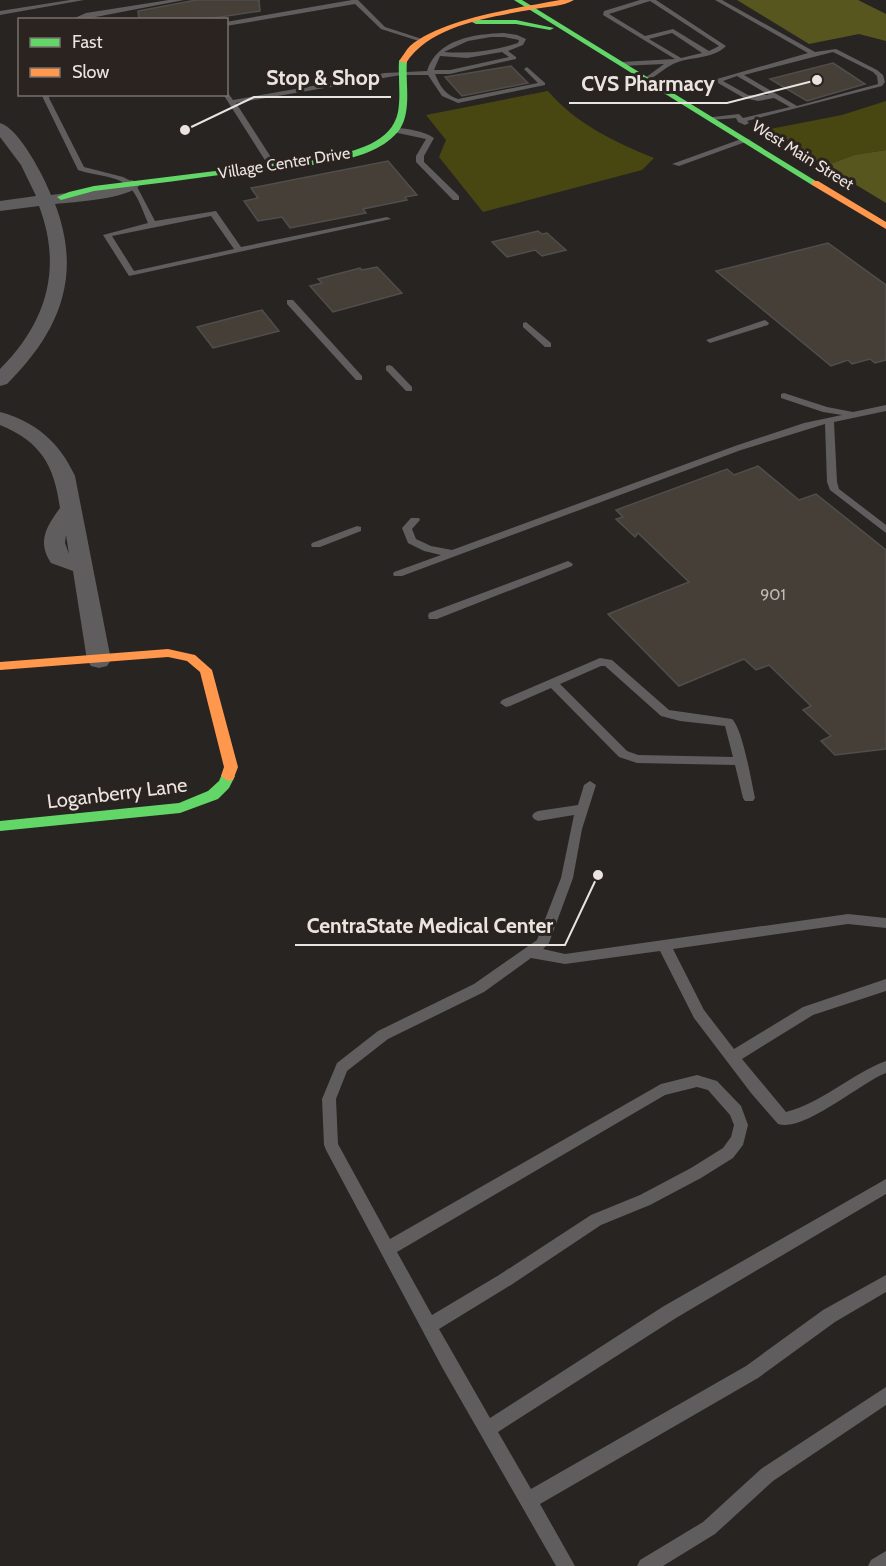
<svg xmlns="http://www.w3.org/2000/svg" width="886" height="1566" font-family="Cabin,sans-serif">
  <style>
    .green { fill: #484712 }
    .forest { fill: #57561f }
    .building { fill: #463f37; stroke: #504e4c; stroke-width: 1.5 }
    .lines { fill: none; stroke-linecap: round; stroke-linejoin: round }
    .lane { fill: #5f5d5d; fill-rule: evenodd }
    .street { fill: #5f5d5d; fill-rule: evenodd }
    .fast { fill: #63d668; fill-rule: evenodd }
    .slow { fill: #ff974d; fill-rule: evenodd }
    .labels { text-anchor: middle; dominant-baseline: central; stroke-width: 6; stroke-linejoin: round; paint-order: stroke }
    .far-street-label { font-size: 16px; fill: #eae4e1; stroke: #2b231f }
    .number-label { font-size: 16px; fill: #c1bbb6 }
    .street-label { font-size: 20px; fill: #eae4e1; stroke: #2b231f }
    .leader { fill: none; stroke: #eae4e1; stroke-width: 2 }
    .callout-dot { fill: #eae4e1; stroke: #2b231f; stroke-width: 2 }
    .callout-label { font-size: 21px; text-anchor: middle; font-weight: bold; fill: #eae4e1; stroke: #2b231f; stroke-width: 6; stroke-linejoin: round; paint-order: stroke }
  </style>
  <rect width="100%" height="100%" fill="#282422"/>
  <path class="green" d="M548,91C576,124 615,142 654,158L642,170L483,212L439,157L446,140L426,115Z
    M886,101V150L854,155L825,166L765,130L842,115Z"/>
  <path class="forest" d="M737,0H858L886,14V41L859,34L809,44Z
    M886,150V203L825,166L854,155Z"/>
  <path class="building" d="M196,0H259L260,11L201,20H139L138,11Z
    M833,63L865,84L807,101L770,79Z
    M511,66L528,83L462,96L445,77Z
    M388,161L417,195L405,197L407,200L363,209L366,213L290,228L282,217L258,221L244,201L258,198L251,188Z
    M538,231L542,234L547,233L566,250L542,256L535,250L507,257L492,242Z
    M828,243L886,285V360L875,363L870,359L852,364L848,360L831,366L716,271Z
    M377,267L402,293L333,312L310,286L322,283L318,279L360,268L362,270Z
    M262,310L279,331L213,348L197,327Z
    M758,466L799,500L816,494L886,550V749L835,755L821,741L831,736L803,710L811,706L769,665L756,670L744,659L679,686L608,614L689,582L638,533L635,537L616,519L623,517L616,510L727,469L734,475Z"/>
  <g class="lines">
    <path class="lane" d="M70,0H84L0,15V11Z
      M169,0H184L80,20H70L86,13Z
      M352,0H358L385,27L425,40L422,42L381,29L355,4L226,26V22Z
      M640,0H656L726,46C712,60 690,56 673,64C665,68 657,75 649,80H645V78L664,64L621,66L618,64L621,62L675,59L603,15L604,11ZM650,1L719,46L709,51L673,29L645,36L609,14ZM672,33L702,53L681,58L649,39Z
      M715,0H722L815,52L836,49L877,70L883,75L885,82L882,86L747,121L749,123L745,125L738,122L736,118L711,120L709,119L713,117L739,114L743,118L790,107L774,98L758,101L744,98L718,83L717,79L808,53ZM833,52L873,72L877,76L878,84L797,106L744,75ZM737,76L769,95H748L723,81Z
      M504,33L517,35L526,39L523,45L508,51L516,57V59L450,74H435C440,86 445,95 458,99L538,83L524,69L527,67L545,83V85L458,103L442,96L428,75H401L236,103L276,165L272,167L268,165L223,94L228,93L233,100L385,73L427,71C437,39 474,34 504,33ZM491,37H504L519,40L518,43C494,51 470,54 444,52L468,41ZM502,52L509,57L450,70H434L440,56L467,58Z
      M43,94H49V98L84,167L123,177L135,183L155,221L216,211L241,247L387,217L391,219L129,276L103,235L148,223C143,212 139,198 131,189C120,175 94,176 78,170L43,98ZM211,216L234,249L134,271L112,236Z
      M393,128C406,128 424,131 434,138L424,156V162L459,196V200H453L416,162V156L426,139L393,132Z
      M744,138L751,140L679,166L672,164Z
      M287,300H293L362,376V380H356L287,304Z
      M765,320L769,323L768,325L710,343L706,340Z
      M526,322L551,343V347H545L523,327V323Z
      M389,365L392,366L412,387V391H406L386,370V366Z
      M784,393L827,407L853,412L886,405V411L834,422L837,482L839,489L886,525V533L830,490L827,482L825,424L741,450L402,576H394L393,574L394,572L441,555L424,551L408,543L402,528L411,518H419L420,520L412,529L416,539L431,546L452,550L735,446L804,423L842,415L823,412L781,398V394Z
      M357,526L361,527V531L320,547H312L311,545L312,543Z
      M568,561L573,564L572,566L437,619H429L428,616L429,613Z
      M600,658L612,660L669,710L732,719C743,730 751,780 755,798L753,801H745L743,798L735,765L637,763L619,757L551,688L510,706L506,707L500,703L502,700ZM601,666H605L661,716L680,721L725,726L733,757L638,755L627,751L560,684Z
      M590,781L596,785L582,829L573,878L549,943L543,949L565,954L848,914L886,918V928L848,924L673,949L704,1010L734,1049L803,1007L886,979V991L813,1015L742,1059L786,1112C822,1103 851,1074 886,1061V1073C860,1083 803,1133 778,1124L751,1093L694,1018L660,951L565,964L531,958L484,992L388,1039L347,1071L336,1099L338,1144L390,1239L661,1084L697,1075L717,1081L741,1106L748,1125L743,1145L733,1158L701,1178L650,1205L601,1225L511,1285L439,1329L490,1418L664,1306L886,1179V1194L676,1318L498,1432L531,1489L746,1366L823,1310L886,1275V1292L835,1322L758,1378L540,1504L575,1566H556L443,1369L326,1150L324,1145L322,1099L337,1063L378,1031L474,984L537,940L561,878L574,815L538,821L534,819L532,816L534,813L538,811L578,805L584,785ZM697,1087L708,1090L730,1115L734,1125L731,1137L723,1148L691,1168L640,1195L591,1215L499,1275L432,1315L397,1252L665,1095Z
      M886,1387V1405L773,1481L715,1534L663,1566H637L640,1560L703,1522L761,1469Z
      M886,1551V1566H868L871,1560Z"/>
    <path class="street" d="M0,123C19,128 44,177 51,195L99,189L132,180L140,185C128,199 74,202 55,204C83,277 59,332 7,384L0,386V369C46,323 63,269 39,206L0,211V201L36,196L21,165L0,137Z
      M0,412C35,421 60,443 75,476L111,660L107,666L99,668L91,666L87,660L73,571L51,563C37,542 46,527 60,508C54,465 41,442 0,425ZM66,535L69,554L65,543Z"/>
    <path class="fast" d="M514,0H522L819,183L812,185Z
      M473,20H516L554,28L550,30L516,24H476L472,22Z
      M403,59L407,61C405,82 412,110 400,129C372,168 291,165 249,171C197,178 146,185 94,191L61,200L57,197L69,192L94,186L328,157C354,151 392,143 398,112C401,95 398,78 399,61Z
      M228,771L235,776L229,788L218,799L180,813L0,831V821L179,803L208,791L219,781L223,772Z"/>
    <path class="slow" d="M560,0H574C564,6 547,7 534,9C492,17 431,24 406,63L399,61C403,56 406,50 410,46C443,18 518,8 560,0Z
      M812,181H818L886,222V229L812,185Z
      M168,649L195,655L212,670L238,767L233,780L228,781L221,776L224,767L200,672L187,661L168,657L0,670V662Z"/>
  </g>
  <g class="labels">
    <g class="far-street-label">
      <text transform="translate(803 155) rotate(32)">West Main Street</text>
      <text transform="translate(284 163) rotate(-9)">Village Center Drive</text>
    </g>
    <g class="number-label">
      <text x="773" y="594">901</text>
    </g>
    <g class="street-label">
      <text transform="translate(117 793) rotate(-7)">Loganberry Lane</text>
    </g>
  </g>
  <path class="leader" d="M185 130L254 97H391M817 80L727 103H569M598 875L565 945H295"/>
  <g class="callout-dot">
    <circle cx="185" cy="130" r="6"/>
    <circle cx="817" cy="80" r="6"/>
    <circle cx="598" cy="875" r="6"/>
  </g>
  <g class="callout-label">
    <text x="323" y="85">Stop &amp; Shop</text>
    <text x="648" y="91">CVS Pharmacy</text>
    <text x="430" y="933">CentraState Medical Center</text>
  </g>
  <rect x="18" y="18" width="210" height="78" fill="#2b231f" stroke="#77706d" stroke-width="1.5"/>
  <rect x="30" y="38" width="30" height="9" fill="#63d668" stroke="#77706d" stroke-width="1.5"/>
  <text x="72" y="48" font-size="18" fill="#eae4e1">Fast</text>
  <rect x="30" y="68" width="30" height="9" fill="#ff974d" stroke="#77706d" stroke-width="1.5"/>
  <text x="72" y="78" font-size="18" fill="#eae4e1">Slow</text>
</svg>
